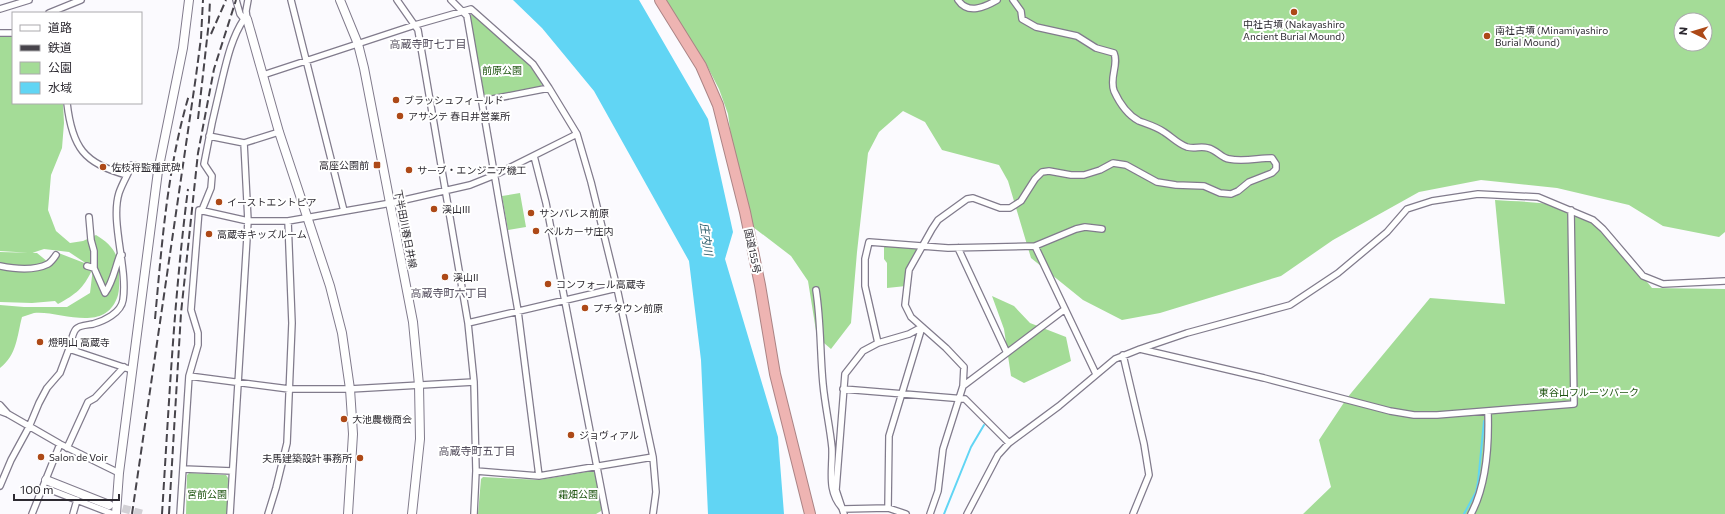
<svg xmlns="http://www.w3.org/2000/svg" width="1725" height="514" font-family="Commissioner,'Noto Sans JP',sans-serif">
  <style>
    .green { fill: #a4dc97; fill-rule: evenodd }
    .water { fill: #61d5f4 }
    .lines { fill: none; stroke-linecap: round; stroke-linejoin: round }
    .stream { stroke: #61d5f4; stroke-width: 2 }
    .secondary-tunnel { stroke: #d2d0d5; stroke-width: 8; stroke-dasharray: 8 4; stroke-linecap: butt }
    .street-casing { stroke: #817b8c; stroke-width: 8 }
    .secondary-casing { stroke: #817b8c; stroke-width: 10 }
    .highway-casing { stroke: #aa8485; stroke-width: 12 }
    .street { stroke: #fff; stroke-width: 5.5 }
    .secondary { stroke: #fff; stroke-width: 8 }
    .highway { stroke: #eeb4b2; stroke-width: 10 }
    .rail { stroke: #47444b; stroke-width: 2; stroke-dasharray: 8 4; stroke-linecap: butt }
    .poi-dot { fill: #ad4917; stroke: #fff; stroke-width: 1.5 }
    .labels { text-anchor: middle; dominant-baseline: central; stroke-width: 4; stroke-linejoin: round; paint-order: stroke }
    .poi-label { font-size: 10px; fill: #2d2a31; stroke: #fff; text-anchor: start }
    .park-label { font-size: 10px; fill: #1f5511; stroke: #fff }
    .street-label { font-size: 10px; fill: #2d2a31; stroke: #fff }
    .neighbourhood-label { font-size: 11px; fill: #524c5c; stroke: #fff }
    .water-label { font-size: 11px; font-style: italic; fill: #2b5c6a; stroke: #fff }
  </style>
  <rect width="100%" height="100%" fill="#fbfafe"/>
  <path class="green" d="M666,0H1725V232L1719,237L1663,226L1629,205L1557,188L1481,180L1419,192L1333,240L1281,276L1160,313L1122,320L1083,300L1031,258L1008,181L999,165L942,150L925,122L903,111L879,132L868,153L857,252L851,323L831,349L817,337L808,281L791,256L753,227L735,167L728,114L719,89L706,64L679,25ZM1681,20H1705V44H1681Z
    M473,14L530,66L542,84L541,87L487,97L484,94L470,16Z
    M0,36L13,37V103H63L64,123L62,148L51,175L48,210L56,231L70,243L83,241L96,235C111,244 120,254 119,274C119,281 120,291 117,298C103,334 59,310 34,313C30,314 26,316 22,317C17,336 17,355 0,368V305L24,307H67L90,293L93,268L69,252L44,249L32,253L0,251Z
    M520,193L526,227L508,230L502,196Z
    M1495,200C1520,202 1548,201 1571,210C1606,224 1629,260 1652,288L1725,289V514H1303L1331,487L1319,440L1347,398L1430,298L1505,304Z
    M884,243L921,247L909,270L906,286L887,288V263L884,259Z
    M0,252L37,253L48,262L56,252L87,264L92,270C83,289 76,294 58,304L55,301L32,303L0,302Z
    M992,296L1014,306L1030,323L1066,337L1071,361L1024,383L1011,376L1004,329Z
    M592,471L595,473L602,508L601,511L596,514H478L481,479L483,477L539,480Z
    M189,473L226,475L228,478L227,514H186L187,475Z"/>
  <path class="water" d="M513,0H639L708,119L733,232L725,259L778,437L784,514H708L701,360L689,261L594,91L542,28Z"/>
  <g class="lines">
    <path class="stream" d="M944,514L971,447L984,425
      M1464,514L1476,492L1478,482L1484,421"/>
    <path class="secondary-tunnel" d="M111,505L143,514"/>
    <g class="street-casing">
      <path id="street" d="M236,0L240,14L244,19
        M291,0L344,211
        M397,0L418,30L468,323L474,382L476,471L474,514
        M451,0L467,16L518,311L539,476
        M958,0C968,15 985,7 997,0
        M0,9L29,0
        M49,13L81,0
        M0,33H13
        M263,75L415,25L471,9L533,64L549,88
        M482,101L549,88L577,134L591,182L617,288L653,457L656,492L653,514
        M67,103C72,147 84,164 127,175
        M209,136L244,143L279,132
        M534,156L546,203L606,514
        M202,210L211,188L212,176L204,164C209,136 215,108 222,80C227,59 232,37 244,19H247L246,11L248,0
        M89,217L91,240L94,251V268L105,293C113,282 115,268 120,255H122
        M1035,246L1096,374
        M958,248L1007,353
        M0,266C15,269 34,271 48,264C51,262 54,258 56,255
        M87,266L94,268
        M816,290C821,321 820,353 823,384C825,406 830,427 832,448C833,470 826,491 843,509L888,508L906,514
        M468,323L617,288
        M878,343L865,286V259L869,242L948,248L1035,246L1076,229L1085,227L1102,229
        M69,349C71,344 72,333 76,329C79,325 88,325 93,324C104,321 121,313 123,300C128,268 110,222 119,193C122,184 128,174 132,165L158,171
        M1140,349L1187,333L1290,305L1338,273L1387,232L1407,209L1432,201L1478,194L1538,197L1593,220L1603,229L1643,276L1663,284L1725,281
        M1123,355L1144,444L1149,475L1133,514
        M189,376L289,389H350L474,382
        M963,386L964,367L946,348L911,317L905,305L909,270L932,229L938,220L967,199L973,198L1000,208H1010L1021,201L1035,179L1042,172L1049,171L1071,175H1084L1100,170L1113,163L1126,165L1157,182L1176,185L1204,186L1220,193L1231,194L1238,191L1249,182L1272,173L1276,169V164L1272,158C1258,158 1244,162 1229,159C1221,158 1217,150 1208,148C1201,146 1194,149 1187,147C1178,144 1172,137 1164,132C1157,127 1147,124 1139,121C1128,115 1119,102 1114,91C1109,77 1119,65 1114,53L1096,48L1077,36L1036,27L1022,19L1021,11L1013,0
        M843,389L965,399L1009,443
        M0,405L8,414
        M0,411L8,414L60,444L119,473
        M67,448L88,402L95,398L124,367
        M183,469L232,471
        M476,471L539,476L653,457
        M0,486L11,460L29,427L39,403L47,388L60,373L69,349L132,370
        M43,487L113,514
        M888,508L889,436L922,327
        M32,514L60,444
        M73,514L77,500
        M180,514L189,376L198,345V333L191,310L199,210L248,221H288L391,203L470,185L495,175L577,134
        M230,514L248,221L244,143
        M268,514L276,488L287,443L292,323L288,221
        M844,514L836,490L845,374L863,351L878,343L909,334L922,327
        M930,514L938,491L943,449L963,386L1065,309
        M967,514L998,455L1009,443L1059,406L1115,359L1140,349L1264,378L1390,411L1414,415H1437L1574,404L1571,210
        M1471,514C1487,484 1489,445 1488,412"/>
    </g>
    <g class="secondary-casing">
      <path id="secondary" d="M340,0L358,44L364,68L413,322L419,385L420,439L412,514
        M247,19L279,132L330,286L342,333L350,389L353,434L348,514
        M46,480L109,505
        M116,514L119,473L158,171L183,48L189,0"/>
    </g>
    <g class="highway-casing">
      <path id="highway" d="M660,0L701,66L718,105L745,212L760,285L775,374L810,514"/>
    </g>
    <use href="#street" class="street"/>
    <use href="#secondary" class="secondary"/>
    <use href="#highway" class="highway"/>
    <path class="rail" d="M211,34L226,0
      M198,119L209,21L210,0
      M155,319C162,243 167,169 189,95
      M132,514L196,76L201,38L203,0
      M162,514C169,405 174,297 188,189
      M169,514L181,313L198,153L214,69L236,0"/>
  </g>
  <g class="poi-dot">
    <circle cx="1294" cy="12" r="4"/>
    <circle cx="1487" cy="36" r="4"/>
    <circle cx="396" cy="100" r="4"/>
    <circle cx="400" cy="116" r="4"/>
    <rect x="373" y="161" width="8" height="8" rx="2"/>
    <circle cx="103" cy="167" r="4"/>
    <circle cx="409" cy="170" r="4"/>
    <circle cx="219" cy="202" r="4"/>
    <circle cx="434" cy="209" r="4"/>
    <circle cx="531" cy="213" r="4"/>
    <circle cx="536" cy="231" r="4"/>
    <circle cx="209" cy="234" r="4"/>
    <circle cx="445" cy="277" r="4"/>
    <circle cx="548" cy="284" r="4"/>
    <circle cx="585" cy="308" r="4"/>
    <circle cx="40" cy="342" r="4"/>
    <circle cx="344" cy="419" r="4"/>
    <circle cx="571" cy="435" r="4"/>
    <circle cx="41" cy="457" r="4"/>
    <circle cx="360" cy="458" r="4"/>
  </g>
  <g class="labels">
    <g class="poi-label">
      <text x="1294" y="24" text-anchor="middle">中社古墳 (Nakayashiro<tspan x="1294" dy="12">Ancient Burial Mound)</tspan></text>
      <text x="1495" y="30">南社古墳 (Minamiyashiro<tspan x="1495" dy="12">Burial Mound)</tspan></text>
      <text x="404" y="100">ブラッシュフィールド</text>
      <text x="408" y="116">アサンテ 春日井営業所</text>
      <text x="369" y="165" text-anchor="end">高座公園前</text>
      <text x="111" y="167">佐枝将監種武碑</text>
      <text x="417" y="170">サーブ・エンジニア機工</text>
      <text x="227" y="202">イーストエントピア</text>
      <text x="442" y="209">渓山III</text>
      <text x="539" y="213">サンパレス前原</text>
      <text x="544" y="231">ベルカーサ庄内</text>
      <text x="217" y="234">高蔵寺キッズルーム</text>
      <text x="453" y="277">渓山II</text>
      <text x="556" y="284">コンフォール高蔵寺</text>
      <text x="593" y="308">プチタウン前原</text>
      <text x="48" y="342">燈明山 高蔵寺</text>
      <text x="352" y="419">大池農機商会</text>
      <text x="579" y="435">ジョヴィアル</text>
      <text x="49" y="457">Salon de Voir</text>
      <text x="352" y="458" text-anchor="end">夫馬建築設計事務所</text>
    </g>
    <g class="park-label">
      <text x="502" y="70">前原公園</text>
      <text x="1589" y="392">東谷山フルーツパーク</text>
      <text x="207" y="494">宮前公園</text>
      <text x="578" y="494">霜畑公園</text>
    </g>
    <g class="street-label">
      <text transform="translate(406 229) rotate(79)">下半田川春日井線</text>
      <text transform="translate(753 251) rotate(78)">国道155号</text>
    </g>
    <g class="neighbourhood-label">
      <text x="428" y="43">高蔵寺町七丁目</text>
      <text x="449" y="292">高蔵寺町六丁目</text>
      <text x="477" y="450">高蔵寺町五丁目</text>
    </g>
    <g class="water-label">
      <text transform="translate(707 239) rotate(82)">庄内川</text>
    </g>
  </g>
  <rect x="12" y="12" width="130" height="92" fill="#ffffff" stroke="#abaaad"/>
  <rect x="20" y="25" width="20" height="6" fill="#ffffff" stroke="#abaaad"/>
  <text x="48" y="32" font-size="12" fill="#2d2a31">道路</text>
  <rect x="20" y="45" width="20" height="6" fill="#47444b" stroke="#abaaad"/>
  <text x="48" y="52" font-size="12" fill="#2d2a31">鉄道</text>
  <rect x="20" y="62" width="20" height="12" fill="#a4dc97" stroke="#abaaad"/>
  <text x="48" y="72" font-size="12" fill="#2d2a31">公園</text>
  <rect x="20" y="82" width="20" height="12" fill="#61d5f4" stroke="#abaaad"/>
  <text x="48" y="92" font-size="12" fill="#2d2a31">水域</text>
  <g transform="translate(1693 32) rotate(275)"><circle r="19" fill="#ffffff" stroke="#abaaad"/>
  <path d="M0-3L7 15L0 10L-7 15Z" fill="#ad4917"/>
  <text y="-6" font-size="11" font-weight="bold" text-anchor="middle" fill="#2d2a31">N</text>
  </g>
  <path d="M14 494v6h105v-6" fill="none" stroke="#2d2a31" stroke-width="2"/>
  <text x="20" y="494" font-size="12" fill="#2d2a31" stroke="#ffffff" stroke-width="3" paint-order="stroke">100 m</text>
</svg>
